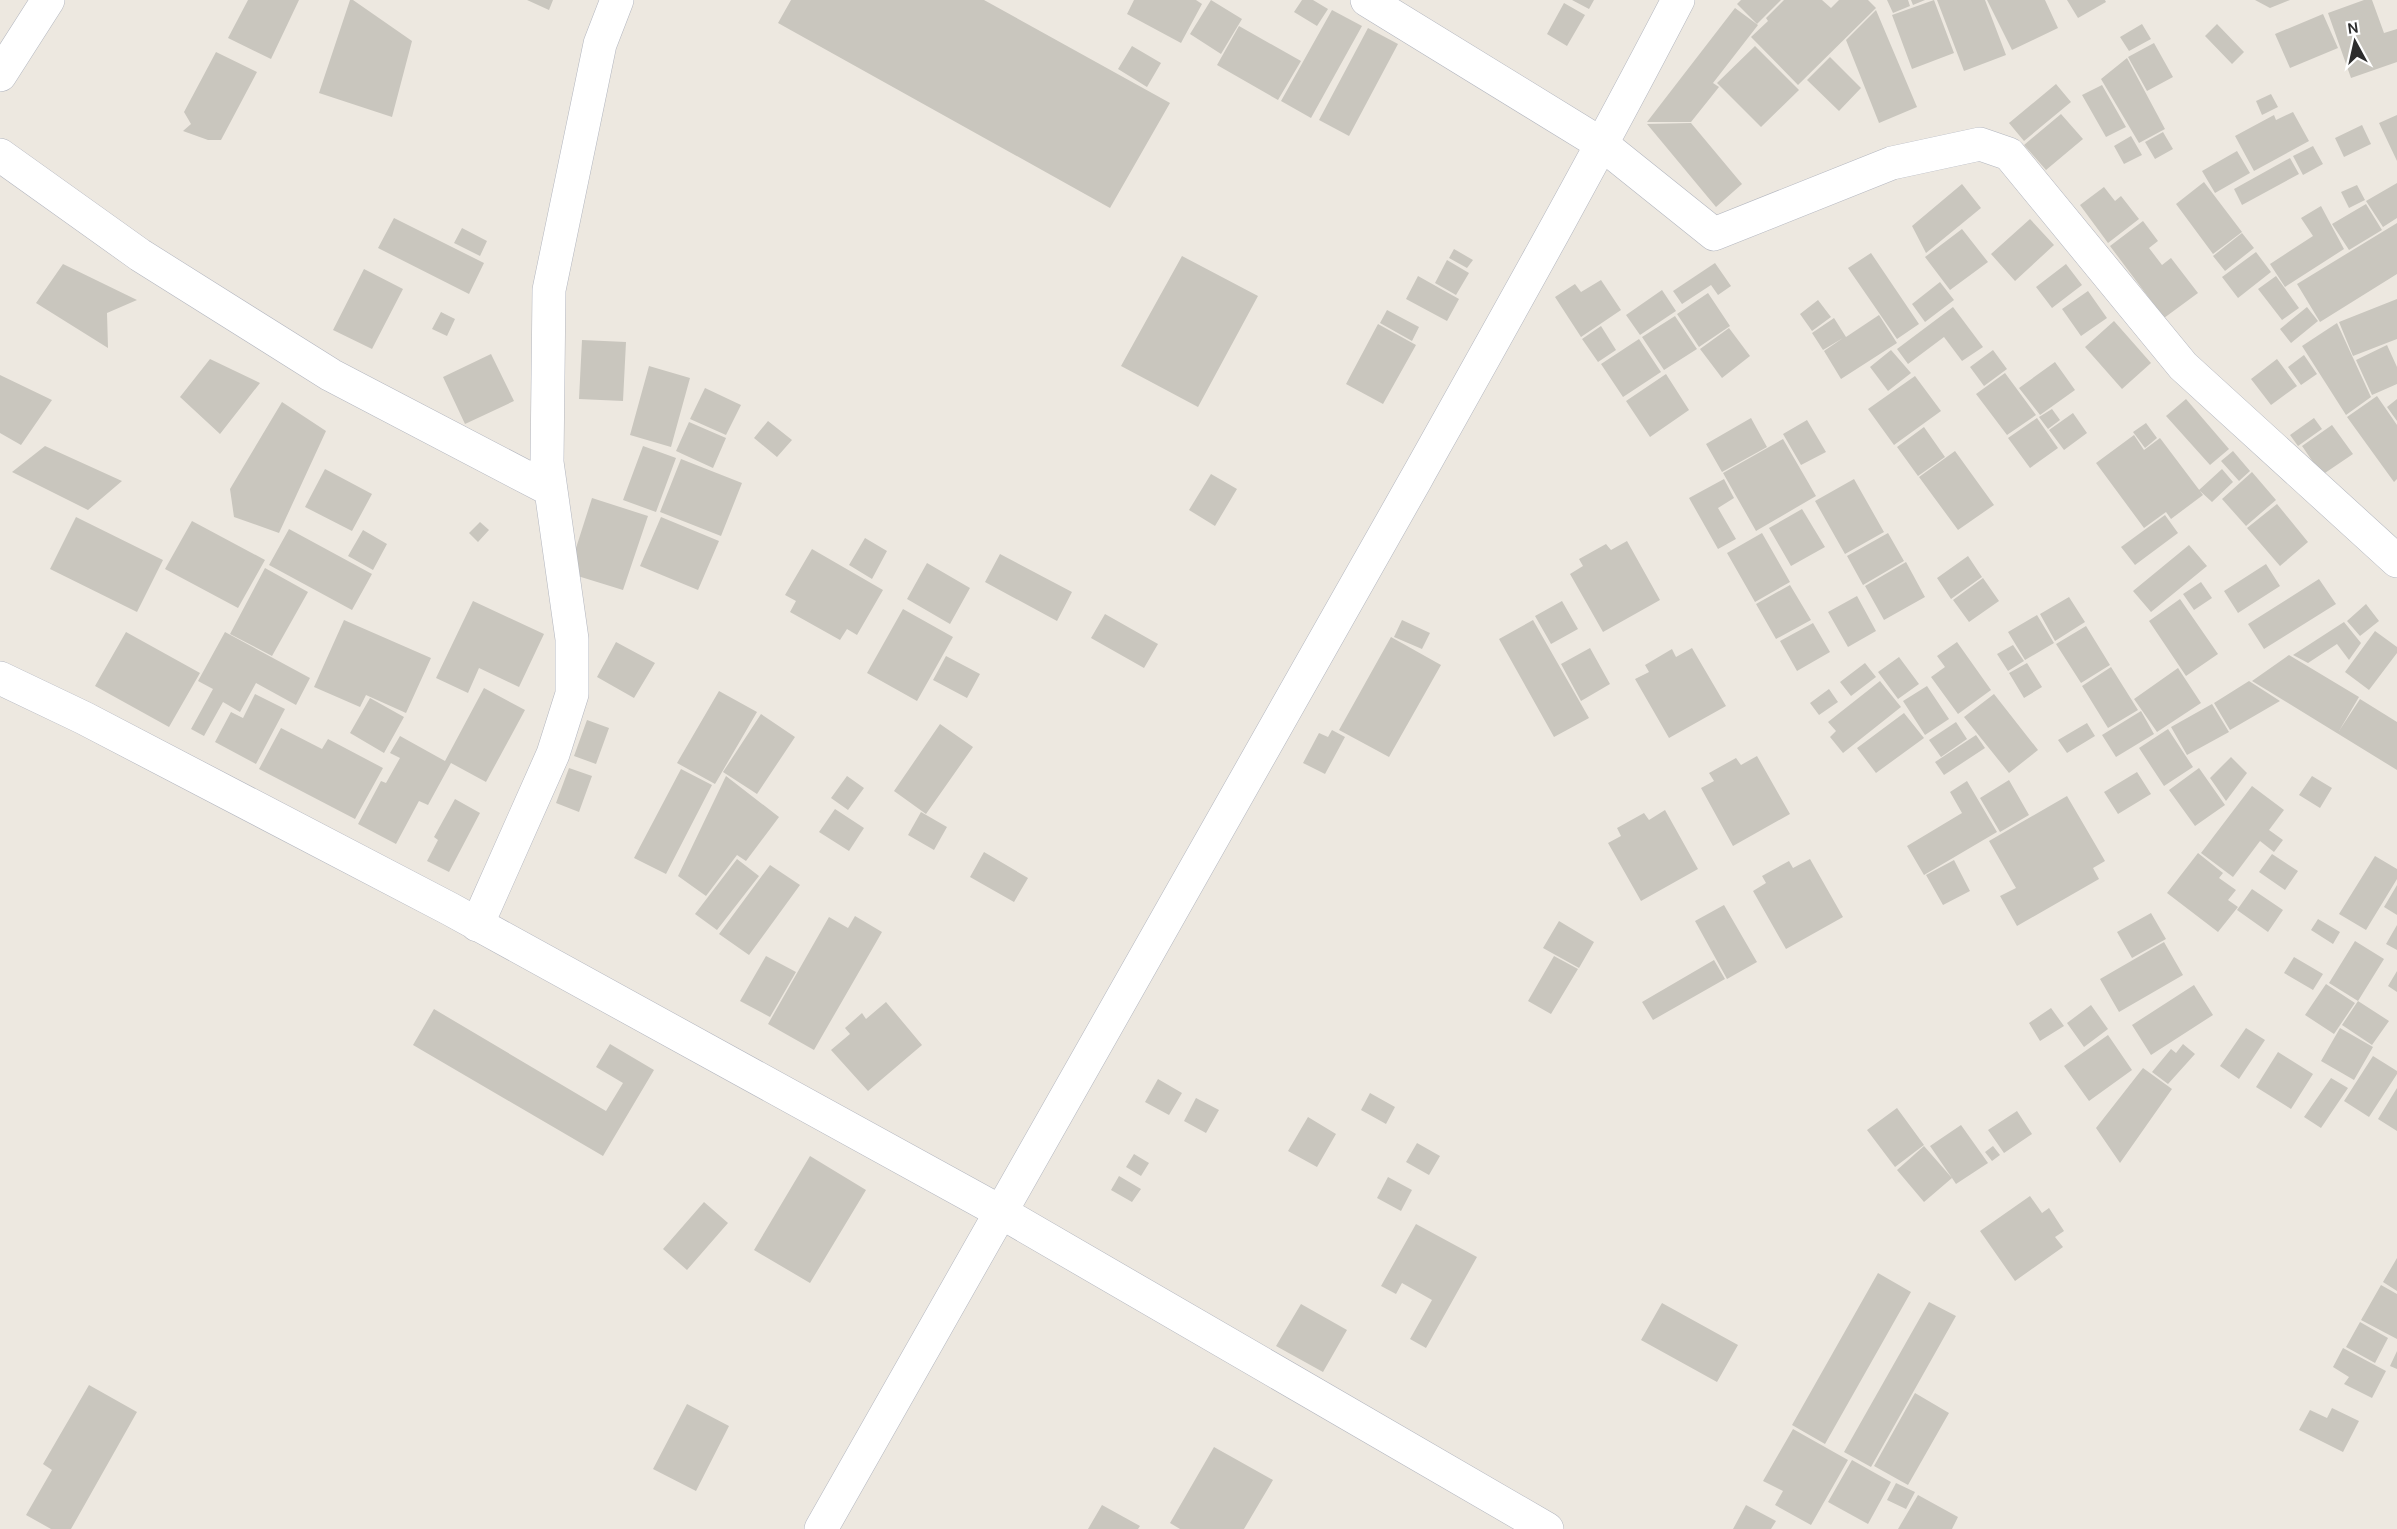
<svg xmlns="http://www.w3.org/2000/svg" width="2397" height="1529" font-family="Karla,sans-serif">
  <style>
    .building { fill: #c9c6be }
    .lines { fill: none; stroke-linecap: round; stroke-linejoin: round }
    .minor-casing { stroke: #b3b6bf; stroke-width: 34 }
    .minor { stroke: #fff; stroke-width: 33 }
  </style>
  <rect width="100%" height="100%" fill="#ede8e0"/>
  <path class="building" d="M248,0H299L271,59L228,38Z
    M350,0H353L412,41L392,117L319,93Z
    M527,0H553L549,10Z
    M791,0H984L1170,103L1110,208L778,23Z
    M1134,0H1196L1202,4L1181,43L1127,14Z
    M1211,0L1242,19L1221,54L1190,34Z
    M1302,0H1313L1328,9L1317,26L1294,12Z
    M1572,0H1594L1589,9Z
    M1741,0H1781L1757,24L1737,4Z
    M1784,0H1822L1831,8L1839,0H1868L1876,8L1798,85L1751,37L1768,21L1766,18Z
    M1887,0H1908L1910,6L1893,13Z
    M1911,0H1925L1913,5Z
    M1934,0L1954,53L1912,69L1892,15Z
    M1937,0H1985L2006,55L1964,71Z
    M1987,0H2045L2058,28L2012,50Z
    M2067,0H2105L2106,2L2078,18Z
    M2255,0H2290L2270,8Z
    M2364,0H2372L2384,33L2397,29V62L2351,78L2328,13Z
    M1564,3L1585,15L1567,46L1547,34Z
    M1735,8L1758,25L1713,83L1719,87L1691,122H1647Z
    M1332,10L1362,26L1311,118L1281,101Z
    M1876,10L1917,107L1879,123L1846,40Z
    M2323,14L2338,48L2290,68L2275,34Z
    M2142,24L2151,39L2129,51L2120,37Z
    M2217,24L2244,52L2232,64L2205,36Z
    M1239,26L1301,61L1278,100L1217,65Z
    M1368,28L1398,44L1349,136L1319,120Z
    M2154,43L2173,77L2147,91L2128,57Z
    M1132,46L1161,63L1147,87L1118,69Z
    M1755,46L1799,90L1761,127L1717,83Z
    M216,52L257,72L221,140H208L183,131L191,124L184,112Z
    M1830,57L1861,88L1839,111L1807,80Z
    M2127,58L2165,129L2139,143L2101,79Z
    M2056,84L2071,102L2024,141L2009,123Z
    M2102,85L2126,127L2106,137L2082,95Z
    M2271,94L2278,107L2262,115L2256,101Z
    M2293,112L2309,141L2254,171L2235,136L2274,115L2276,120Z
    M2061,114L2083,139L2046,170L2024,145Z
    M2397,115V161L2379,123Z
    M1691,123L1742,184L1716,207L1647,124Z
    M2362,125L2371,144L2344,157L2335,138Z
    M2163,132L2173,149L2155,159L2145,142Z
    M2131,136L2142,155L2124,164L2114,146Z
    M2313,146L2323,164L2303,175L2293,156Z
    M2237,151L2250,173L2215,193L2202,171Z
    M2290,158L2299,174L2242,205L2234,189Z
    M2204,182L2242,232L2213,254L2176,204Z
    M2397,183V218L2383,227L2366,201Z
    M1962,184L1981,208L1926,253L1912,226Z
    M2357,185L2365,200L2349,208L2341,192Z
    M2104,187L2115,201L2121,196L2139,219L2108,243L2080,205Z
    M2366,204L2382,230L2349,250L2332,224Z
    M2321,206L2344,249L2285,287L2270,264L2313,236L2301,218Z
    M394,218L484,263L469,294L378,248Z
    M2030,219L2054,245L2015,281L1991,254Z
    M2143,221L2158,241L2149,248L2162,265L2171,258L2198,293L2164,318L2110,246Z
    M2397,223V274L2320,322L2297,284Z
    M462,228L487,241L480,256L454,243Z
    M1962,229L1988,262L1950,290L1925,257Z
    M2242,233L2254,248L2225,271L2213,256Z
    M1454,249L1473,260L1467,268L1449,258Z
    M2256,252L2271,272L2238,298L2222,277Z
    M1871,253L1919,324L1897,339L1848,268Z
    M1182,256L1258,296L1198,407L1121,366Z
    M1447,260L1469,273L1456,295L1435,283Z
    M1715,263L1731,286L1718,295L1711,285L1682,304L1673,291Z
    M63,264L137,300L107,313L108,348L36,303Z
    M2066,264L2082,285L2052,308L2036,287Z
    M364,269L403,289L372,349L333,330Z
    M1418,276L1459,299L1447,321L1406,299Z
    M2276,276L2299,308L2282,320L2258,289Z
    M1601,280L1621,310L1581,337L1555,297L1575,284L1581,292Z
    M1940,282L1954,300L1925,322L1912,304Z
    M1662,290L1676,311L1640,335L1626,315Z
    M2088,291L2107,318L2081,336L2062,309Z
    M1708,293L1730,326L1699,347L1677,314Z
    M2397,299V339L2353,356L2339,322Z
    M1818,300L1831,317L1812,331L1800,314Z
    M1953,307L1983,347L1962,361L1944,337L1908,364L1897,349Z
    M2307,307L2318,321L2291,343L2280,329Z
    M1387,310L1419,327L1412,341L1380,323Z
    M441,312L455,319L447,336L432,329Z
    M1879,315L1897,343L1841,379L1824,351L1843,338L1823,350L1812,333L1834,318L1846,337Z
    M1675,316L1697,349L1664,370L1642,337Z
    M2114,321L2151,363L2122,389L2085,347Z
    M2337,323L2371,397L2346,415L2302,346Z
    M1378,324L1416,345L1383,404L1346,384Z
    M1601,326L1616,350L1598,362L1582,339Z
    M1729,328L1750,356L1722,378L1700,349Z
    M1639,339L1661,372L1623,397L1601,364Z
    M582,340L626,342L623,401L579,399Z
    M2387,345L2397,367V384L2372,395L2356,360Z
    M1891,350L1911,373L1888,391L1870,367Z
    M1993,350L2007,369L1984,386L1970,367Z
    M491,354L514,401L465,424L443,377Z
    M2304,355L2317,374L2301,385L2288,367Z
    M210,359L260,383L220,434L180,397Z
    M2277,359L2297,386L2271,405L2251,379Z
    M2055,362L2075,390L2040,415L2019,388Z
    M649,366L690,378L671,447L630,435Z
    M2005,373L2036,415L2007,435L1976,394Z
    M1666,374L1689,410L1650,437L1626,401Z
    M0,375L52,400L21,445L0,433Z
    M1915,376L1941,411L1894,445L1868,409Z
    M705,388L741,405L726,435L690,419Z
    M2377,396L2397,425V479L2394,482L2347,417Z
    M2186,399L2229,449L2210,465L2166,416Z
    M2397,399V421L2387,407Z
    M282,402L326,431L279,533L234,517L230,489Z
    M2052,409L2060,420L2048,429L2039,417Z
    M2073,413L2087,433L2064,450L2049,430Z
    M1751,418L1767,447L1722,472L1706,444Z
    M2037,418L2058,448L2030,468L2008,438Z
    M2314,418L2322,429L2298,446L2290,435Z
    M1807,420L1826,452L1801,465L1783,434Z
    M768,421L792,440L777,457L754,438Z
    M689,422L726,438L713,468L676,451Z
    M2146,423L2157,438L2145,448L2133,432Z
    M2332,425L2353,454L2322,475L2302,446Z
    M1924,427L1945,457L1918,476L1897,447Z
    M2134,435L2144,450L2160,438L2203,495L2171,519L2166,512L2144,528L2096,463Z
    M1783,439L1816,496L1756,531L1723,473Z
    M45,446L122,481L88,510L12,472Z
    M643,446L676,458L656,512L623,500Z
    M1955,451L1994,505L1958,530L1919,477Z
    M2233,451L2250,471L2239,481L2221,461Z
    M681,459L742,483L721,536L660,512Z
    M325,469L372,494L352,531L305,507Z
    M2222,469L2233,482L2212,502L2199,490Z
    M2252,472L2276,500L2246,526L2222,499Z
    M1211,474L1237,489L1215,526L1189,510Z
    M1724,479L1734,498L1718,508L1736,539L1718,549L1689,498Z
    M1854,479L1884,532L1845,554L1815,501Z
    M592,498L648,516L623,590L568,573Z
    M2277,504L2308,542L2280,566L2247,528Z
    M1802,509L1825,547L1791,566L1769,528Z
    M2165,515L2178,533L2135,565L2121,547Z
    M76,517L163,560L137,612L50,569Z
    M661,517L719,541L698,590L640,566Z
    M192,521L265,560L238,608L165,569Z
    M480,522L489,530L478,542L469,533Z
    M289,529L372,574L352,610L269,565Z
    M363,530L387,544L373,570L348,556Z
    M1762,533L1790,582L1755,602L1727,553Z
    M1888,533L1904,561L1863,585L1847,556Z
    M865,538L887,551L872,579L849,565Z
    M1627,541L1660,600L1603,632L1570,574L1583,566L1579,559L1606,544L1611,550Z
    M2189,545L2207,566L2151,612L2133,591Z
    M812,549L883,590L857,635L847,629L840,640L790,612L796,601L785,595Z
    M1000,554L1072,592L1057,621L985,582Z
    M1968,556L1982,577L1951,599L1937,578Z
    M1906,562L1925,597L1884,620L1865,586Z
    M927,563L970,588L950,624L907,599Z
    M2266,564L2280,586L2238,613L2224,591Z
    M265,568L308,592L272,656L230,634Z
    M1983,578L1999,601L1969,622L1953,600Z
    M2319,579L2336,604L2264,649L2248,624Z
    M2201,582L2212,598L2194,610L2183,594Z
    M1790,585L1811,620L1776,639L1756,604Z
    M1857,596L1876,631L1848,647L1828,612Z
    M2069,597L2085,622L2055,641L2040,614Z
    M2180,599L2218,654L2186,676L2149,621Z
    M473,601L544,634L519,687L479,668L468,693L436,678Z
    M1562,601L1578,629L1551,644L1535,616Z
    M2366,604L2379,621L2360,636L2347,621Z
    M903,609L953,637L917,701L867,673Z
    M1105,614L1158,644L1144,668L1091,638Z
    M2037,615L2054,643L2025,660L2008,632Z
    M344,620L431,658L406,713L366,695L360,707L314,687Z
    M1402,620L1430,633L1422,649L1394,637Z
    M1533,620L1589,718L1554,737L1499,639Z
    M2344,622L2361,643L2349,660L2337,644L2308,663L2293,655Z
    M1813,623L1830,652L1797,671L1780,641Z
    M2086,626L2110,665L2081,683L2056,644Z
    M2375,631L2397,647V653L2369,690L2345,672Z
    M126,632L200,673L169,727L95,686Z
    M225,632L310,678L296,705L256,683L240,712L223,702L204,736L191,729L213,689L198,681Z
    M1391,637L1441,665L1389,757L1339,730Z
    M616,642L655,663L634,698L597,677Z
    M1957,642L1991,690L1958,714L1931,677L1945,667L1937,656Z
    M2013,645L2024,661L2008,671L1997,654Z
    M1590,648L1610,684L1581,701L1561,664Z
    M1692,648L1726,706L1669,738L1635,679L1649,672L1645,665L1672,649L1676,657Z
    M2289,655L2359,697L2339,731L2360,699L2397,722V770L2252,681Z
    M946,656L980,674L967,698L933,680Z
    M1899,657L1919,684L1898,699L1878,672Z
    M1865,663L1876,677L1851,696L1840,682Z
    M2027,663L2042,687L2024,698L2009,673Z
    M2111,667L2138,710L2108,728L2082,686Z
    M2178,668L2201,703L2157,732L2134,699Z
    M1880,681L1901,707L1843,753L1830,737L1836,731L1828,722Z
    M2249,681L2280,701L2230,730L2214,703Z
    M1927,686L1949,719L1925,735L1903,701Z
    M484,688L525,710L486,782L451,763L428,805L419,801L396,844L358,824L381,781L386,783L400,758L390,753L400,736L445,761Z
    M1829,689L1838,702L1819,715L1810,703Z
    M719,691L757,712L715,784L677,763Z
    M255,694L285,709L256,764L215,742L231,712L243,718Z
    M1994,694L2038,750L2009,773L1964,717Z
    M370,698L404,717L384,753L350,733Z
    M2212,704L2229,732L2187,755L2171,727Z
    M2141,711L2154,734L2116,757L2102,735Z
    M1904,713L1924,738L1876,773L1857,748Z
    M761,714L795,737L757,794L723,772Z
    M587,720L609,728L596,764L574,756Z
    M1956,722L1967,739L1941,757L1929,740Z
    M2087,723L2095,736L2067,753L2058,740Z
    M940,724L973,747L926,814L894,791Z
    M281,728L322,749L328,739L383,768L355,819L259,769Z
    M2168,729L2193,767L2164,786L2139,748Z
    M1332,730L1345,737L1325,774L1303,763L1319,733L1328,737Z
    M1976,735L1985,748L1944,775L1935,762Z
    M1757,756L1790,814L1733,846L1701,788L1714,781L1709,773L1736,758L1741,765Z
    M2231,757L2247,773L2226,801L2210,778Z
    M569,768L592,776L579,812L556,803Z
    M2199,768L2225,805L2195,826L2169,790Z
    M681,769L712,785L666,874L634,858Z
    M2137,772L2151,794L2118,814L2104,792Z
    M726,776L779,817L746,861L737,855L706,896L678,876Z
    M847,776L864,788L848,810L831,798Z
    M2312,776L2332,788L2320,808L2299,795Z
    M2009,780L2029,815L2000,832L1980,798Z
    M1967,781L1997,832L1924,875L1907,846L1962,813L1950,792Z
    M2252,786L2284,810L2269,830L2283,840L2274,852L2260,841L2233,877L2201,853Z
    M2067,796L2105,861L2093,868L2099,879L2017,926L2000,896L2016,888L1989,841Z
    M455,799L480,813L449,872L427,861L438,840L434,837Z
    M835,809L864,828L849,851L819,832Z
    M1665,810L1698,869L1641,901L1608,843L1621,836L1617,828L1644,813L1649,820Z
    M921,812L947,827L934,850L908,835Z
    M984,852L1028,878L1014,902L970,877Z
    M2198,853L2223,873L2219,878L2236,890L2228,900L2238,907L2218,932L2167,893Z
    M2272,854L2298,871L2285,890L2259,872Z
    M2375,856L2397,869V879L2366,930L2339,914Z
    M737,859L759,876L717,930L695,914Z
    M1810,859L1843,917L1786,949L1753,891L1766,883L1762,876L1789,861L1793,868Z
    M1954,860L1970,891L1943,905L1926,875Z
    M770,865L800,885L749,955L719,934Z
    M2397,885V915L2384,907Z
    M2252,889L2283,910L2268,932L2237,910Z
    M1724,905L1757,962L1727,979L1695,921Z
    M2151,913L2166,939L2132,958L2117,932Z
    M855,916L882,932L814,1050L768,1024L829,917L848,928Z
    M2318,919L2340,932L2333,944L2311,930Z
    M1559,921L1594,942L1579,968L1543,948Z
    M2397,925V950L2386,944Z
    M2355,941L2384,959L2358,1001L2329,983Z
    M2164,942L2183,975L2119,1012L2100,979Z
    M766,956L796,972L770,1017L740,1001Z
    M1554,956L1578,969L1551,1014L1528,1001Z
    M2294,957L2323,974L2313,990L2284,973Z
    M1714,960L1725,979L1653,1020L1642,1002Z
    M2397,971V992L2388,986Z
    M2326,984L2355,1003L2334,1034L2305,1015Z
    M2194,985L2213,1015L2151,1055L2132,1025Z
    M2358,1001L2389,1021L2372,1045L2342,1025Z
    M886,1002L922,1045L868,1091L831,1050L850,1034L845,1028L862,1013L866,1019Z
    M2091,1005L2108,1029L2084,1047L2067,1023Z
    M2051,1008L2064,1026L2040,1041L2029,1023Z
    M434,1009L606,1111L623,1083L596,1067L610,1044L654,1070L603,1156L413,1045Z
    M2246,1028L2265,1040L2239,1079L2220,1066Z
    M2340,1028L2373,1047L2354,1080L2321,1061Z
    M2108,1035L2132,1070L2089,1101L2064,1066Z
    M2183,1044L2195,1054L2168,1084L2152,1072L2171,1049L2176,1053Z
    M2278,1052L2313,1074L2291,1109L2256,1087Z
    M2373,1056L2397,1071V1074L2369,1117L2344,1101Z
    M2143,1068L2172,1089L2120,1163L2096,1128Z
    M2331,1078L2348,1088L2321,1128L2304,1117Z
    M1158,1079L1182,1093L1169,1115L1145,1102Z
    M2397,1088V1131L2378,1119Z
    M1370,1093L1395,1107L1386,1124L1361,1110Z
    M1196,1098L1219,1110L1206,1133L1184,1121Z
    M1897,1108L1924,1145L1895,1167L1867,1130Z
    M2017,1111L2032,1134L2004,1153L1988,1130Z
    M1308,1117L1336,1134L1317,1167L1288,1151Z
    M1961,1125L1988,1163L1956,1184L1952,1178L1924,1202L1897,1170L1924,1146L1952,1178L1930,1146Z
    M1417,1143L1440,1156L1429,1175L1406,1162Z
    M1993,1146L2000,1155L1992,1161L1985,1152Z
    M1134,1154L1149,1163L1141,1176L1126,1167Z
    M810,1156L866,1190L810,1283L754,1250Z
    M1119,1176L1141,1189L1132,1202L1111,1190Z
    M1388,1177L1412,1190L1401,1211L1377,1198Z
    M2030,1196L2042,1213L2049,1208L2064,1231L2055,1237L2063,1247L2015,1281L1980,1231Z
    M704,1202L728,1223L687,1270L663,1249Z
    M1416,1224L1477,1257L1426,1348L1410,1339L1432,1300L1402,1283L1396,1294L1381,1286Z
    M2397,1258V1291L2383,1282Z
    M1878,1273L1911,1292L1825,1444L1792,1425Z
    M2381,1285L2397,1294V1339L2361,1320Z
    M1929,1302L1956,1316L1871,1467L1844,1452Z
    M1662,1303L1738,1345L1717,1382L1641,1340Z
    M1301,1304L1347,1330L1323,1372L1276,1346Z
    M2360,1322L2388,1338L2375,1363L2346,1347Z
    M2343,1348L2386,1371L2372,1398L2344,1384L2349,1377L2333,1367Z
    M2397,1351V1369L2390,1366Z
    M89,1385L137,1412L71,1529H51L26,1515L52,1470L43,1464Z
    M1915,1393L1949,1413L1908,1485L1874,1466Z
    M687,1404L729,1426L696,1491L653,1469Z
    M2332,1408L2359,1421L2343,1452L2299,1430L2310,1410L2327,1418Z
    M1793,1429L1848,1460L1811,1525L1775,1505L1783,1491L1763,1481Z
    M1214,1447L1273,1480L1244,1529H1180L1170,1523Z
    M1852,1460L1891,1482L1868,1524L1828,1502Z
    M1896,1483L1915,1492L1906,1509L1887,1500Z
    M1918,1495L1958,1517L1952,1529H1898Z
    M1102,1505L1140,1526L1138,1529H1088Z
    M1746,1505L1776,1521L1771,1529H1733Z"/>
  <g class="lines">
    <g class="minor-casing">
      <path id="minor" d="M1367,0L1603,145L1714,234L1892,163L1980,144L2009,154L2183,366L2397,561
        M0,75L48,0
        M0,155L140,255L331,375L551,490
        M0,678L84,718L450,909L999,1211L1547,1529
        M477,925L553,754L572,694V639L547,462L549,290L600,44L617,0
        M821,1529C1018,1178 1220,831 1416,479C1505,320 1594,162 1678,0"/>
    </g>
    <use href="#minor" class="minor"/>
  </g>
  <g transform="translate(2355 42) rotate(352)" stroke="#ffffff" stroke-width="4.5" paint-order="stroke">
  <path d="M0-4.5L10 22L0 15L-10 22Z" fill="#2d2d2d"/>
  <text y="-9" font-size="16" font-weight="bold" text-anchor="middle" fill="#2d2d2d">N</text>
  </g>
</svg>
